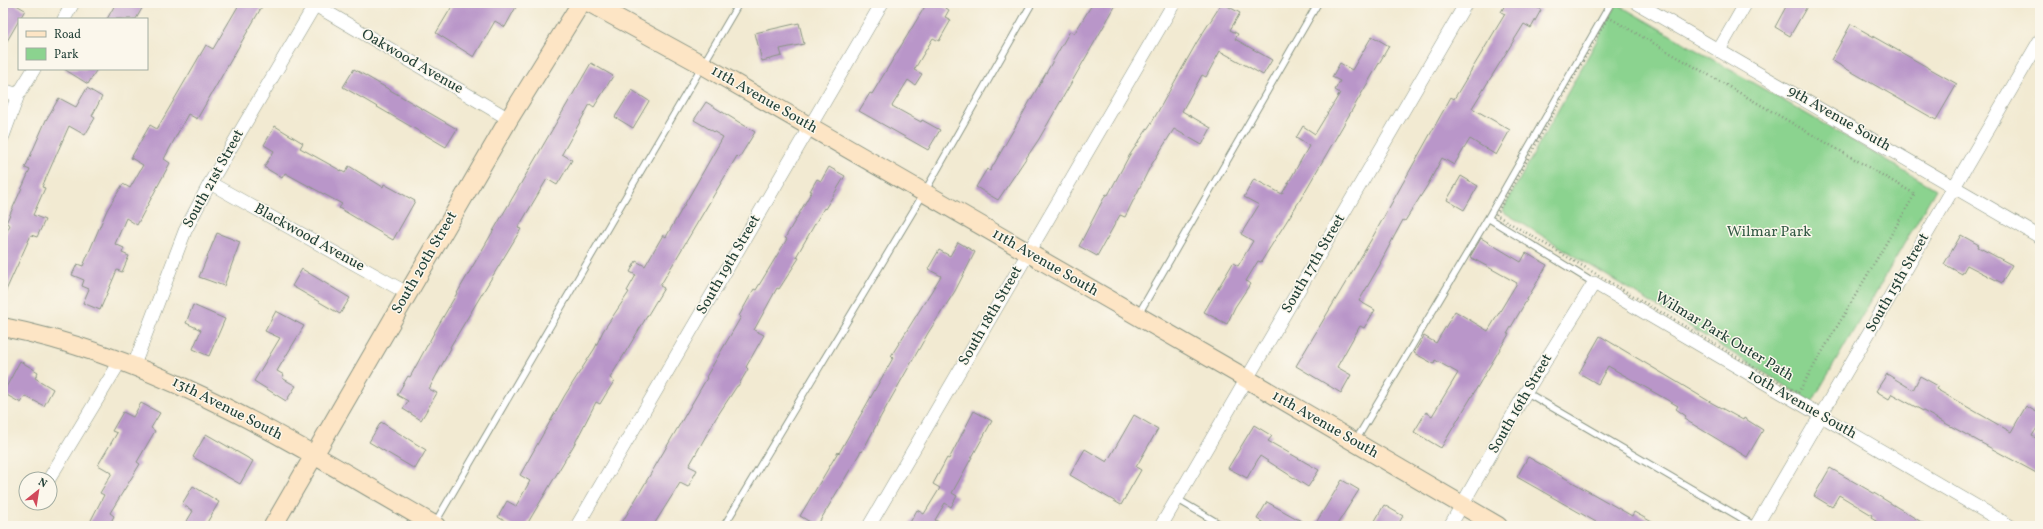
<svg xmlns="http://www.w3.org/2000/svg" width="2043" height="529" font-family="Vollkorn,serif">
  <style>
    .green { fill: #8bd38f; stroke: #558862 }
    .building { fill: #b996c9 }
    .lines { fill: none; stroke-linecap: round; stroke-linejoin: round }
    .lane-casing { stroke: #889483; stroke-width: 8 }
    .street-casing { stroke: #889483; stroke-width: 14 }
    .secondary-casing { stroke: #889483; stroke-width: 20 }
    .path { stroke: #889483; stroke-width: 2.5; stroke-dasharray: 1 3; stroke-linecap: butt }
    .lane { stroke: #fff; stroke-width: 6 }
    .street { stroke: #fff; stroke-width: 13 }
    .secondary { stroke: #fde5c5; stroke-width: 18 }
    .labels { text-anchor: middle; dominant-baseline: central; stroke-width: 3; stroke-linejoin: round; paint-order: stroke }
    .street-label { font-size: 15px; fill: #1f3d34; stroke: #fbf7ec }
    .park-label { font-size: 15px; fill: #355b46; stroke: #fbf7ec }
  </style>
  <rect width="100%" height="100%" fill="#fbf7ec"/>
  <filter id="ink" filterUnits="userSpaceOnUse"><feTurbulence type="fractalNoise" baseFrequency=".025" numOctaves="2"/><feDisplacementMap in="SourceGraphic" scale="8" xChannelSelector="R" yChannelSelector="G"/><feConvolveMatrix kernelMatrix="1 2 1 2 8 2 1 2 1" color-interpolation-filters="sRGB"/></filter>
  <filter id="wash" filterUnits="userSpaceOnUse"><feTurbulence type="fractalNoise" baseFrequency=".012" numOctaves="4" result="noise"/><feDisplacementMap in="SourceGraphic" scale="16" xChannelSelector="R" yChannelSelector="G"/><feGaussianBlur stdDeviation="0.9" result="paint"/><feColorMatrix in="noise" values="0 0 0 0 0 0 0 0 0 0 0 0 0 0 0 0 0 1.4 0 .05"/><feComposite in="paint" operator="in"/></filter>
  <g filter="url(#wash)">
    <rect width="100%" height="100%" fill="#f2ead2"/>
    <path class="green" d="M1617,4L1936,189L1812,402L1502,211Z"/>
    <g id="blocks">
      <path class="building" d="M3,3H13L25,10L3,48Z
        M116,3H145L136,19H107Z
        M240,3H264L197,119L188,114L164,159L170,163L137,225L126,218L115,244L124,248L122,253L129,256L122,272L117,270L100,310L83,303L89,289L82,286L84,280L72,275L77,264L83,266L107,210L123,184L130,188L143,165L131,158L150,125L157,129L206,45L213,49Z
        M454,3H509L516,7L505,27L495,21L474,57L436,33Z
        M927,3H938L949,10L945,17L951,20L939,41L933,38L914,70L922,74L915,85L908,80L892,106L921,122L922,120L940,130L928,150L859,111L870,93L872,94Z
        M1093,3H1117L1039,139L998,200L976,187L987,169L990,171L1070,31L1074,34Z
        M1222,3L1240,13L1230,30L1238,34L1235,39L1272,60L1263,75L1220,51L1206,77L1202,75L1182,111L1211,128L1202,145L1174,129L1150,167L1125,217L1120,215L1097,256L1079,246L1106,194L1108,195L1129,156L1152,122L1197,42Z
        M1506,3H1530L1541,10L1531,28L1524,24L1472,108L1510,130L1496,155L1470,139L1454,165L1442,158L1427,186L1405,221L1403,220L1380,263H1381L1359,301L1375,310L1364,328L1360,326L1337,367L1351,375L1341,393L1296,366L1371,240L1451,97L1454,99L1505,14L1501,12Z
        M1788,3H1809L1790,36L1775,27Z
        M799,23L804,44L780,49L782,56L762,61L755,33Z
        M1851,24L1957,84L1936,120L1831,60Z
        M1372,36L1389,46L1300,200L1261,262L1258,261L1246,281L1250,284L1235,307L1227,324L1204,312L1233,263L1238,266L1253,241L1241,234L1259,205L1244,197L1254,179L1282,194L1309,146L1296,138L1303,126L1315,134L1340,93L1335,90L1340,81L1332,77L1340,63L1352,70Z
        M591,63L613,76L594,107L590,104L562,154L572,160L557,185L547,179L518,228L521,229L450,347L451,348L429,389L437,393L421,420L403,409L408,401L397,395L408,376L410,377L435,331Z
        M64,69H97L88,84Z
        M354,69L457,129L446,147L343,87Z
        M87,88L102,97L92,116L95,118L85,135L69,126L42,187L45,188L33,215L45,220L37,237L31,235L3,297V239L10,225L6,223L30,170L25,168L46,120L59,98L76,107Z
        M632,90L649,101L633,128L615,117Z
        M706,102L755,132L739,158L737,156L660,286L664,288L610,378L614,381L600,404L596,402L575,443L526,526H513L498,517L507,501L516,506L530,481L520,475L565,395L595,348L603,331L629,292L627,291L636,275L630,272L636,261L645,266L663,235L666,237L723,137L694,120Z
        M275,126L303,143L300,148L345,173L349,166L383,187L384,184L415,201L393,240L339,208L342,204L285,173L282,178L264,167L274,151L264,145Z
        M829,167L845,176L825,209L824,208L796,257L799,258L779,289L777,288L754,330L764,335L746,367L748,369L738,386H737L716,418L689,466L697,470L688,487L680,483L653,526H620L707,378L706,377L741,317L739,316L754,289L756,290L787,239L785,238L812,191H810L817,179L821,181Z
        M1461,176L1478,186L1464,210L1447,200Z
        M217,233L240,242L224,286L199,277Z
        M1961,235L1979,245L1978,247L2012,265L2002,283L1967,265L1962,274L1944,264Z
        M1481,238L1521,262L1526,253L1547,265L1507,334H1509L1441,448L1414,432L1426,412L1432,416L1458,373L1435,360L1434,364L1414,353L1424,336L1436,343L1455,311L1488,331L1517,283L1470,257Z
        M958,242L975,252L955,291L928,333L880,418L862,452L861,451L817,526L800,516L838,452L839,453L893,358L891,356L941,276L928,269L939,250L950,256Z
        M302,269L350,298L340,314L292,286Z
        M193,305L225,319L209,356L193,349L201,330L186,323Z
        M276,311L304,326L277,371L284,375L282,378L296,386L286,401L254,381L280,338L265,331Z
        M1600,336L1712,403L1743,420L1744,418L1763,430L1747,457L1684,419L1686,416L1676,409L1678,406L1608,366L1598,384L1579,373Z
        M20,361L38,372L35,378L53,389L44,406L25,396L21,403L3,393Z
        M1887,374L1913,390L1920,376L1938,386L1936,389L2011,432L2026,406L2040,414V423L2032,436L2040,440V475L1892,394L1889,399L1876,391Z
        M141,403L160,413L151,428L155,431L137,462L140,464L110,513L114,516L109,526H88L104,495L100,493L112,473L98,465L117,433L112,431L123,412L133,417Z
        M974,411L992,421L952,493L957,496L951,507L945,503L935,520L947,526H908L917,510L924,514L940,488L933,484L947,458L949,459Z
        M1134,415L1158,429L1136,467L1141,470L1121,505L1070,475L1085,449L1107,462Z
        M381,422L426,450L415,469L369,442Z
        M1254,425L1272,436L1268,441L1319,470L1308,487L1260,456L1247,478L1228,468Z
        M206,434L253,461L240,484L193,457Z
        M1528,457L1632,516L1634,512L1659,526H1603L1517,477Z
        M1830,468L1877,495L1928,526H1873L1876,520L1871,517L1872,515L1839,495L1832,507L1814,496Z
        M1342,480L1359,490L1336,526H1314Z
        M193,486L219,502L205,526H184L193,511L182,504Z
        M1267,502L1310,526H1269L1257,519Z
        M1384,505L1403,516L1397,526H1372Z"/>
    </g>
  </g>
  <g filter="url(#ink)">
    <use href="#blocks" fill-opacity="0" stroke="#889483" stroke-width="1"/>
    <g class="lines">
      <g class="lane-casing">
        <path id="lane" d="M1488,218L1594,283
          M1138,315L1318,3
          M1526,392L1755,526
          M1356,440L1488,218L1611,3
          M1177,499L1223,526
          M435,523L739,3
          M724,526L924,193L1032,3"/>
      </g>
      <g class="street-casing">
        <path id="street" d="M1637,3L2040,237
          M315,5L509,119
          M64,19L73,3
          M1719,50L1746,3
          M3,90L18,95
          M3,136L18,95L34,69
          M210,183L407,293
          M134,365L185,231L210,183L316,3
          M49,479L121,360
          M577,526L882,3
          M869,526L1174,3
          M1161,526L1466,3
          M1450,526L1526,392L1594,283L2010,526
          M1756,526L2040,40"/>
      </g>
      <g class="secondary-casing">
        <path id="secondary" d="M590,3L703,65L1247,379L1498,526
          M3,327C161,358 298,446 436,526
          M273,526L509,119L581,3"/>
      </g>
      <path class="path" d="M1608,17L1915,194L1798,393L1496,215Z"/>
      <use href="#lane" class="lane"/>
      <use href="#street" class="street"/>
      <use href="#secondary" class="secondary"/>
    </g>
  </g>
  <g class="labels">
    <g class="street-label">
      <text transform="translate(412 62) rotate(30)">Oakwood Avenue</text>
      <text transform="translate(764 100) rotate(30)">11th Avenue South</text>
      <text transform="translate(1839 119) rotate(30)">9th Avenue South</text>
      <text transform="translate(214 179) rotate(-61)">South 21st Street</text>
      <text transform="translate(309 238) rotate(29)">Blackwood Avenue</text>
      <text transform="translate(425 263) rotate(-60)">South 20th Street</text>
      <text transform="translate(1045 263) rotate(30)">11th Avenue South</text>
      <text transform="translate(1314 264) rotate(-60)">South 17th Street</text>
      <text transform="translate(729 265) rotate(-60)">South 19th Street</text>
      <text transform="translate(1898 283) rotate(-60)">South 15th Street</text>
      <text transform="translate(991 316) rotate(-60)">South 18th Street</text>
      <text transform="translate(1724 337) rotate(31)">Wilmar Park Outer Path</text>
      <text transform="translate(1521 404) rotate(-60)">South 16th Street</text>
      <text transform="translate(1802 405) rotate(30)">10th Avenue South</text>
      <text transform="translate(227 409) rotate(27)">13th Avenue South</text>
      <text transform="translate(1325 425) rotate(30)">11th Avenue South</text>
    </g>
    <g class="park-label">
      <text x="1769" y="232">Wilmar Park</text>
    </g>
  </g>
  <rect width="2043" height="529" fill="none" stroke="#fbf7ec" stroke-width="16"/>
  <rect x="18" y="18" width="130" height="52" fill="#fbf7ec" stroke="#a3ada2"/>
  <rect x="26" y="31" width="20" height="6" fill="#fde5c5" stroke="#a3ada2"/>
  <text x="54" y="38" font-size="12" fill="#1f3d34">Road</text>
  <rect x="26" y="48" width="20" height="12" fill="#8bd38f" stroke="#a3ada2"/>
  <text x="54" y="58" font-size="12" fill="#1f3d34">Park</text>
  <g transform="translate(38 491) rotate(30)"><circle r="19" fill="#fbf7ec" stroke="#a3ada2"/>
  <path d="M0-3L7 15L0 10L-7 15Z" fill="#d1495b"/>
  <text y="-6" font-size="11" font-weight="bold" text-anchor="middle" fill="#1f3d34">N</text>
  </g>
</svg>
